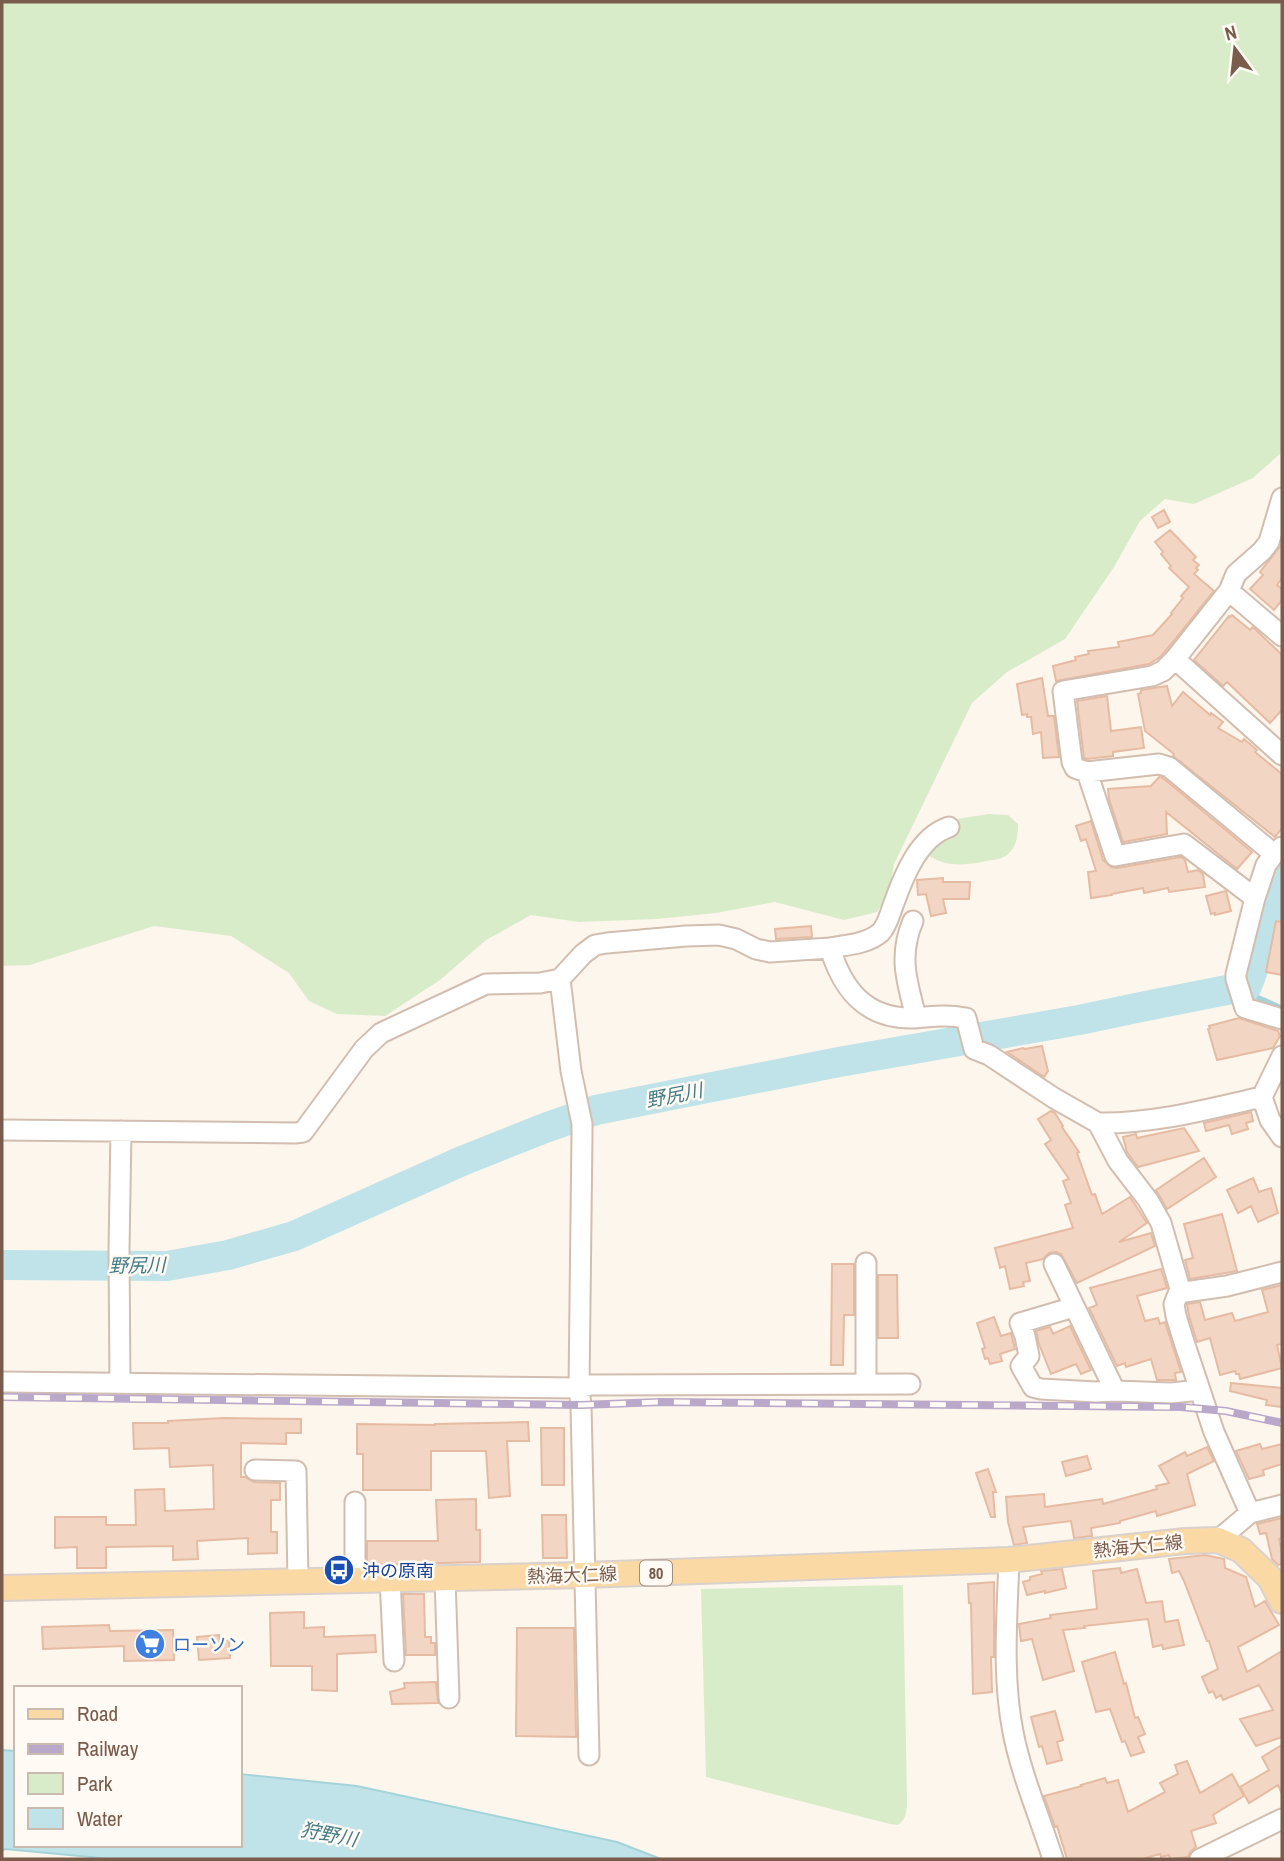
<svg xmlns="http://www.w3.org/2000/svg" width="1284" height="1861" font-family="'Archivo Narrow','Noto Sans JP',sans-serif">
  <style>
    .green { fill: #d8ecc9 }
    .water { fill: #bfe3e8; stroke: #a5d3da; stroke-width: 2 }
    .lines { fill: none; stroke-linecap: round; stroke-linejoin: round }
    .stream { stroke: #a5d3da; stroke-width: 5 }
    .river { stroke: #bfe3e8; stroke-width: 30 }
    .building { fill: #f3d5c3; stroke: #e6bba3; stroke-width: 2 }
    .minor-casing { stroke: #d1beb0; stroke-width: 23 }
    .major-casing { stroke: #dad1cd; stroke-width: 28 }
    .minor { stroke: #fff; stroke-width: 19 }
    .major { stroke: #fbd9a5; stroke-width: 24 }
    .rail-casing { stroke: #b9a8c9; stroke-width: 8 }
    .rail { stroke: #fffaf3; stroke-width: 5; stroke-dasharray: 16; stroke-linecap: butt }
    .labels { text-anchor: middle; dominant-baseline: central; stroke-width: 5; stroke-linejoin: round; paint-order: stroke }
    .shield { fill: #fffaf3; stroke: #a28b7f; stroke-width: 2 }
    .shield-label { font-size: 16px; font-weight: bold; fill: #7a5c4d }
    .street-label { font-size: 18px; fill: #7a5c4d; stroke: #fffaf3 }
    .transit-label { font-size: 18px; fill: #164399; stroke: #fffaf3; text-anchor: start }
    .shop-label { font-size: 18px; fill: #366cbe; stroke: #fffaf3; text-anchor: start }
    .water-label { font-size: 19px; font-style: italic; fill: #437c86; stroke: #fffaf3 }
  </style>
  <rect width="100%" height="100%" fill="#fdf6ec"/>
  <path class="green" d="M2,2H1282V452L1253,478L1194,504L1165,499L1140,521L1114,567L1065,639L1007,672L972,703L894,864L889,893L877,912L844,920L775,902L716,913L656,919L579,922L531,915L486,940L440,980L385,1016L337,1014L309,1001L289,973L231,936L154,926L30,965L2,966Z
    M989,814L1008,815L1018,824C1018,835 1017,847 1007,855C1002,859 993,860 986,861C963,866 942,868 923,851L924,835L931,823Z
    M903,1585L907,1799C907,1809 907,1819 898,1825L890,1824L706,1777L701,1589Z"/>
  <path class="water" d="M2,1750L16,1751V1845H240V1774L357,1786L617,1842L661,1859H112L5,1849L2,1851Z"/>
  <g class="lines">
    <path class="stream" d="M1247,986L1257,997L1282,1008"/>
    <path class="river" d="M2,1265L167,1266L228,1255L294,1236L462,1161L545,1128L596,1110L839,1062L1079,1020L1141,1007L1247,986C1262,950 1267,909 1282,872"/>
  </g>
  <path class="building" d="M1164,510L1170,522L1158,528L1152,517Z
    M1170,530L1196,557L1193,560L1199,565L1196,568L1198,570L1194,574L1214,591L1173,642L1160,657L1149,664L1056,681L1053,666L1076,660L1075,657L1089,654L1088,651L1119,647L1118,642L1153,635L1172,614L1171,613L1183,598L1181,596L1189,587L1169,568L1171,566L1161,554L1163,552L1155,542Z
    M1282,544V578L1277,585L1282,589V600L1274,610L1250,589L1263,575L1260,572Z
    M1232,615L1250,630L1253,627L1282,655V710L1270,723L1227,682L1223,686L1194,660L1229,616L1230,617Z
    M1042,678L1048,716H1054L1059,757L1043,758L1041,732L1033,734L1031,717H1027V714L1022,715L1017,684Z
    M1167,686L1172,706L1183,692L1210,715L1211,713L1223,722L1218,728L1242,742L1244,739L1257,750L1255,752L1282,774V828L1275,837L1173,756L1174,754L1145,731L1138,694L1141,693V690Z
    M1107,696L1111,731L1141,727L1144,748L1113,752V756L1087,759L1084,758L1077,701Z
    M1159,777L1163,778L1252,852L1237,869L1166,812L1167,834L1123,842L1109,799L1108,789L1151,786Z
    M1091,821L1103,860L1111,867L1117,868L1181,857L1185,860L1188,872L1198,870L1203,874L1205,887L1169,892L1168,888L1144,893L1143,888L1112,894V895L1091,898L1088,872L1096,871L1086,839L1081,841L1076,826Z
    M943,878V882H970L969,899H943L946,913L931,916L926,894L918,895L917,880Z
    M1226,891L1231,911L1215,915V913L1211,914L1206,896Z
    M1276,921L1282,922V975L1266,972Z
    M811,926L812,937L776,939L775,929Z
    M1239,1018L1278,1031L1280,1036L1273,1048L1217,1060L1208,1029L1210,1028L1209,1026Z
    M1042,1046L1048,1071L1044,1077L1007,1052L1023,1048L1025,1049Z
    M1051,1111L1055,1113L1063,1126L1062,1127L1079,1152L1077,1153L1092,1195L1095,1194L1102,1214L1130,1197L1147,1223L1119,1242L1151,1233L1155,1246L1077,1283L1061,1254L1056,1252L1049,1253L1043,1259L1026,1263L1030,1281L1023,1282L1024,1286L1010,1289L1005,1266L1000,1268L995,1248L1073,1228L1065,1205L1071,1203L1063,1181L1069,1179L1045,1144L1051,1140L1038,1119Z
    M1251,1112L1253,1121L1246,1123L1248,1129L1232,1134L1229,1125L1206,1131L1204,1123Z
    M1184,1128L1199,1151L1138,1167L1127,1152L1123,1137L1136,1134L1137,1138Z
    M1204,1158L1216,1177L1167,1209L1156,1190Z
    M1253,1178L1259,1192L1271,1188L1278,1213L1258,1222L1251,1206L1238,1213L1227,1190Z
    M1222,1214L1237,1271L1190,1279L1185,1260L1193,1258L1184,1224Z
    M832,1264H854V1315H844L843,1365H831Z
    M1161,1269L1167,1288L1137,1296L1145,1321L1158,1318L1160,1324L1165,1322L1181,1372L1175,1373L1176,1380H1157L1151,1359L1126,1367L1125,1363L1117,1366L1089,1308L1097,1305L1090,1288Z
    M878,1275H897L898,1338H878Z
    M1282,1285V1344L1277,1345L1282,1368L1240,1379L1239,1374H1236L1235,1371L1220,1375L1210,1338L1197,1342L1189,1316L1187,1304L1200,1302L1205,1320L1232,1313L1235,1321L1268,1312L1262,1290Z
    M994,1317L1001,1336L1011,1333L1015,1349L1000,1354L1002,1361L990,1364L988,1358L985,1359L982,1349L985,1348L977,1323Z
    M1070,1326L1091,1370L1081,1374L1076,1364L1051,1374L1039,1344L1036,1331L1050,1327L1053,1334Z
    M1231,1383L1282,1388V1407L1266,1405L1267,1400L1230,1391Z
    M224,1418L301,1419V1433H286V1444L241,1443V1477H245L254,1482L280,1483V1500H271V1532H277V1553L248,1554V1538L197,1541L198,1559L173,1560V1546L106,1547V1568H77V1547L55,1548V1517H106V1525H136L135,1490L164,1489L165,1511L214,1509L213,1465L170,1467L169,1448L134,1449L133,1423H168V1421Z
    M528,1422L529,1441H507L510,1496L489,1498L486,1451H431V1490H363V1454H357V1424L435,1425V1424Z
    M541,1428H564V1485H542Z
    M1260,1444L1262,1449L1282,1444V1464L1263,1470L1264,1475L1249,1479L1236,1451Z
    M1207,1447L1214,1461L1187,1474L1195,1505L1157,1516L1156,1511L1120,1521V1523L1091,1528L1092,1536L1084,1537L1074,1538L1071,1521L1023,1527L1027,1543L1014,1545L1008,1522L1006,1497L1044,1494L1045,1507L1102,1499L1103,1504L1157,1489L1156,1486L1169,1483L1159,1466L1185,1452L1187,1456Z
    M1087,1456L1091,1469L1066,1476L1062,1462Z
    M988,1469L996,1492H993L995,1517H991L976,1473Z
    M476,1499V1530H480V1562L367,1565V1541H438L436,1500Z
    M542,1515H566L567,1558H543Z
    M1282,1518V1538L1279,1539L1282,1553V1564L1278,1565L1272,1559L1266,1533L1260,1534L1257,1524Z
    M1205,1555L1224,1559L1225,1568L1246,1577L1255,1607L1265,1601L1279,1625L1238,1647L1247,1672L1282,1651V1737L1256,1746L1240,1719L1273,1710L1259,1685L1223,1700L1221,1695L1216,1698L1213,1691L1209,1693L1202,1677L1218,1669L1209,1641H1207L1184,1581L1179,1571L1172,1573L1169,1559Z
    M1120,1568L1121,1573L1137,1569L1146,1603L1162,1601L1165,1622L1178,1620L1184,1645L1163,1649L1162,1645L1153,1647L1148,1619L1084,1626L1085,1628L1063,1630L1074,1671L1043,1680L1032,1639L1021,1641L1019,1624L1051,1618L1050,1615L1097,1609L1093,1571Z
    M1062,1569L1066,1588L1045,1593V1591L1027,1595L1023,1582L1030,1580V1577L1042,1574L1041,1571Z
    M994,1582V1657H991L992,1692L973,1694L971,1603H969L968,1584Z
    M403,1594H424L425,1637H431V1643H435V1655H406Z
    M304,1612V1628L324,1627V1637L375,1635L376,1652L337,1654V1691L312,1690V1666H271L270,1613Z
    M109,1625L110,1631L173,1630L174,1660L124,1661V1646L43,1649L42,1627Z
    M517,1628H574L576,1737L516,1736Z
    M219,1635L220,1641L229,1640L230,1658L199,1660L197,1637Z
    M1115,1652L1124,1684L1126,1683L1135,1718L1138,1717L1145,1734L1138,1737L1144,1752L1131,1756L1125,1741L1122,1742L1110,1709L1096,1712L1082,1662Z
    M436,1682L438,1703L392,1704L390,1692L405,1688L404,1683Z
    M1055,1711L1063,1740L1057,1742L1062,1760L1047,1764L1042,1746L1039,1747L1031,1717Z
    M1282,1745V1794L1278,1785L1249,1803L1240,1787L1269,1770L1262,1757Z
    M1187,1761L1200,1793L1232,1774L1244,1796L1213,1815L1216,1823L1191,1831L1196,1847L1190,1852L1188,1857L1170,1859L1169,1855L1161,1857L1160,1854L1142,1859H1067L1057,1826L1055,1827L1044,1796L1082,1786L1081,1785L1105,1778L1107,1783L1118,1780L1128,1812L1165,1792L1160,1783L1178,1774L1175,1765Z"/>
  <g class="lines">
    <g class="minor-casing">
      <path id="minor" d="M1229,591L1282,636
        M1175,659L1282,755
        M1087,772L1115,856L1184,844L1255,898
        M1282,847L1274,854L1266,865L1255,898L1236,974V979L1245,1008L1282,1019
        M1274,854L1169,767L1159,764L1087,772L1075,768L1072,762L1063,691L1152,676L1163,671L1175,659L1229,591L1236,574L1262,551L1269,542L1282,498
        M913,921C898,956 907,982 916,1017
        M830,948C846,945 868,944 881,932C888,924 890,913 894,903C904,875 919,837 949,827
        M560,979L571,1071L582,1124V1134L579,1388L581,1405L589,1755
        M1282,1056L1262,1097L1270,1120L1282,1137
        M1098,1123C1154,1124 1208,1109 1262,1097
        M2,1130L295,1133L303,1132L364,1049L381,1033L486,984L540,983L560,979L583,954L595,945L607,943L686,936L719,935L736,939L756,949L770,952L830,948C842,988 864,1018 911,1018C932,1017 944,1014 966,1018L974,1049L989,1055L1054,1098L1098,1123L1118,1161L1148,1200L1161,1223L1180,1289L1174,1304L1176,1316L1184,1342L1214,1432L1250,1513
        M1054,1264L1115,1391L1171,1393L1200,1390
        M1180,1291L1185,1292L1227,1286L1282,1272
        M1074,1307L1020,1323L1025,1336L1029,1356L1021,1366L1033,1387L1041,1389L1096,1392L1115,1391
        M2,1382L579,1388L590,1385L910,1384
        M120,1383L119,1250L121,1131
        M866,1384V1263
        M255,1470L296,1471L298,1581
        M355,1502V1580
        M1218,1540L1250,1513L1282,1505
        M1009,1560C1007,1617 1002,1676 1013,1732C1021,1774 1040,1818 1053,1859
        M445,1578L449,1698
        M390,1579L394,1661
        M1200,1859L1282,1819"/>
    </g>
    <g class="major-casing">
      <path id="major" d="M2,1588L584,1575L1009,1560L1185,1541L1218,1540L1241,1550L1270,1578L1282,1601"/>
    </g>
    <use href="#minor" class="minor"/>
    <use href="#major" class="major"/>
    <g class="rail-casing">
      <path id="rail" d="M2,1397L581,1405L661,1402L1181,1407L1226,1411L1282,1423"/>
    </g>
    <use href="#rail" class="rail"/>
  </g>
  <defs>
    <g id="bus-disc" transform="scale(1.575)"><circle r="9.5" fill="#1a4fb4" stroke="#fffaf3"/><path d="M-5-6H5V4H4V6H2V4H-2V6H-4V4H-5ZM-3.5-4V0h7V-4ZM-3.5 1.2v1.5H-2V1.2ZM2 1.2v1.5H3.5V1.2Z" fill="#fff"/></g>
    <g id="supermarket-disc" transform="scale(1.575)"><circle r="9.5" fill="#3f7fe0" stroke="#fffaf3"/><path d="M-6-5.5h2.5l.6 2H6L4.5 2H-2.5L-4.4-4H-6ZM-1.5 3.2a1.3 1.3 0 1 0 .1 0ZM3 3.2a1.3 1.3 0 1 0 .1 0Z" fill="#fff"/></g>
  </defs>
  <g fill-rule="evenodd">
    <use href="#bus-disc" x="339" y="1570"/>
    <use href="#supermarket-disc" x="150" y="1644"/>
  </g>
  <g class="labels">
    <rect class="shield" x="640" y="1560.5" width="32" height="25" rx="5"/>
    <g class="shield-label">
      <text x="656" y="1573">80</text>
    </g>
    <g class="street-label">
      <text transform="translate(1138 1546) rotate(-6)">熱海大仁線</text>
      <text transform="translate(572 1575) rotate(-2)">熱海大仁線</text>
    </g>
    <g class="transit-label">
      <text x="362" y="1570">沖の原南</text>
    </g>
    <g class="shop-label">
      <text x="173" y="1644">ローソン</text>
    </g>
    <g class="water-label">
      <text transform="translate(674 1095) rotate(-11)">野尻川</text>
      <text transform="translate(137 1265) rotate(-1)">野尻川</text>
      <text transform="translate(329 1834) rotate(11)">狩野川</text>
    </g>
  </g>
  <rect width="1284" height="1861" fill="none" stroke="#7a5c4d" stroke-width="7"/>
  <rect x="14" y="1686" width="228" height="161" fill="#fffaf3" stroke="#cabbb1" stroke-width="2"/>
  <rect x="28" y="1709" width="35" height="10" fill="#fbd9a5" stroke="#cabbb1" stroke-width="2"/>
  <text x="77" y="1721" font-size="21" fill="#7a5c4d">Road</text>
  <rect x="28" y="1744" width="35" height="10" fill="#b9a8c9" stroke="#cabbb1" stroke-width="2"/>
  <text x="77" y="1756" font-size="21" fill="#7a5c4d">Railway</text>
  <rect x="28" y="1773" width="35" height="21" fill="#d8ecc9" stroke="#cabbb1" stroke-width="2"/>
  <text x="77" y="1791" font-size="21" fill="#7a5c4d">Park</text>
  <rect x="28" y="1808" width="35" height="21" fill="#bfe3e8" stroke="#cabbb1" stroke-width="2"/>
  <text x="77" y="1826" font-size="21" fill="#7a5c4d">Water</text>
  <g transform="translate(1235 49) rotate(345)" stroke="#fffaf3" stroke-width="5" paint-order="stroke">
  <path d="M0-5L12 26L0 18L-12 26Z" fill="#7a5c4d"/>
  <text y="-10" font-size="19" font-weight="bold" text-anchor="middle" fill="#7a5c4d">N</text>
  </g>
</svg>
